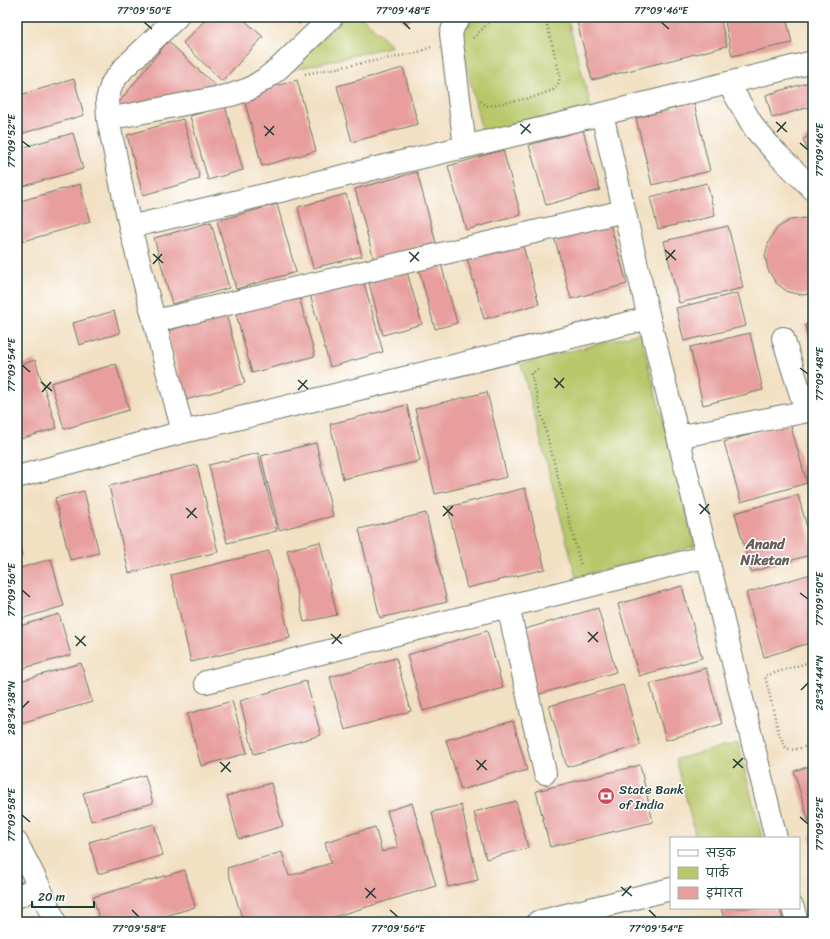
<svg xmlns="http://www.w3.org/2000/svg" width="830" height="939" font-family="Sriracha,'Playpen Sans Deva',sans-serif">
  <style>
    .green { fill: #b8c769; stroke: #6c824e }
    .building { fill: #e79e9c }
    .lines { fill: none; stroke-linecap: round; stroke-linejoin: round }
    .minor-casing { stroke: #697666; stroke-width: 24 }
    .path { stroke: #697666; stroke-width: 2.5; stroke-dasharray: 1 3; stroke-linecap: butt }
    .minor { stroke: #fff; stroke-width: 22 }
    .ticks { fill: none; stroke: #1f3d34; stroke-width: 1.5 }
    .labels { text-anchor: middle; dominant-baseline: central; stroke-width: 3; stroke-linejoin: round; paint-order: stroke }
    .poi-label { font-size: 13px; fill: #1f3d34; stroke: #fff; text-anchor: start }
    .neighbourhood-label { font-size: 14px; font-weight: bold; fill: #655f58; stroke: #fff }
    .neatline { fill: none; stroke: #1f3d34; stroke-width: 1.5 }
    .ticks-label { font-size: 10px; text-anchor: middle; fill: #1f3d34 }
  </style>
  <rect width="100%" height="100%" fill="#fff"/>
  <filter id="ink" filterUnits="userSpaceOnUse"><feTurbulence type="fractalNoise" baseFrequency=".025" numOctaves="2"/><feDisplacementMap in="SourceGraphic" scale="8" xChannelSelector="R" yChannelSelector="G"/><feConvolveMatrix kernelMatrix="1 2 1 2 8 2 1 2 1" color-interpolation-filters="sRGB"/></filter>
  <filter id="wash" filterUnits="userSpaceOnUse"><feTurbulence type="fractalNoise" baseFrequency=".012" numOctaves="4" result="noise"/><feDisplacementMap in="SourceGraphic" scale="16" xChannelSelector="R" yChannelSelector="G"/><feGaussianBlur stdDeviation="0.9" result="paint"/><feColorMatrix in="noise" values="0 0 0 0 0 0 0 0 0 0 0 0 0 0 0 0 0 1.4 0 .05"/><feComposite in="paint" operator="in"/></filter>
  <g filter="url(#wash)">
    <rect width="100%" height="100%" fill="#f2e0c3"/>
    <path class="green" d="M345,17H362L393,46L285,72Z
      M477,17H567L591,107L483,137L459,32Z
      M640,333L695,546L576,577L521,364Z
      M738,743L762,838H696L676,759Z"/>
    <g id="blocks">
      <path class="building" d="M208,17H241L263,37L222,81L183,43Z
        M291,17H306L299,24Z
        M399,17H413L406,24Z
        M597,17H720L727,46L592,80L577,22Z
        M724,17H786L792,43L732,56Z
        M168,41L219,89L128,110L116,106Z
        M403,68L418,124L352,142L337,86Z
        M74,79L84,115L17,135V96Z
        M297,80L316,151L262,166L243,95Z
        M813,81V106L772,118L766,95Z
        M694,103L710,171L652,185L636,118Z
        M225,106L243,170L208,180L190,116Z
        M183,119L200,179L143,195L127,135Z
        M583,130L600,190L546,205L529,145Z
        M73,133L83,169L17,188V149Z
        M813,135V165L803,139Z
        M503,150L521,215L466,230L448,166Z
        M417,172L436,243L374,260L355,189Z
        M707,183L715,216L658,229L650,197Z
        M80,184L90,222L24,241L17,217V202Z
        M346,194L362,256L313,268L298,207Z
        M277,204L296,272L236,289L217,221Z
        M805,218L813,219V293L803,295L788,292L776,283L768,270L765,256L769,241L777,228L790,220Z
        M609,220L627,284L571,299L554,236Z
        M211,222L229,288L172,304L154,238Z
        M728,226L743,288L679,303L664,241Z
        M522,242L539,304L484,319L467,258Z
        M440,260L457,323L435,329L418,266Z
        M407,272L422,324L383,335L369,283Z
        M363,279L383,352L330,367L310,294Z
        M738,293L746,326L684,341L676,308Z
        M299,296L315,356L252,373L236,314Z
        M114,311L120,333L79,345L73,323Z
        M226,314L245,383L186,400L167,331Z
        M813,323V355H812L805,325Z
        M750,333L763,390L703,405L690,347Z
        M35,360L57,428L17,440V366Z
        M116,364L129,410L64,429L51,383Z
        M487,392L507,477L435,494L415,409Z
        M407,405L420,461L343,479L330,424Z
        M790,423L807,483L741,502L724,442Z
        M316,443L333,516L279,530L261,456Z
        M258,453L277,531L227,543L209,465Z
        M197,465L218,552L129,573L109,486Z
        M525,488L545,569L467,588L448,507Z
        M84,491L99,553L70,560L55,498Z
        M798,495L813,549V554L751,572L735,513Z
        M426,513L447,602L380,618L359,529Z
        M17,540L22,556L17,557Z
        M320,542L337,615L304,622L287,550Z
        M269,551L290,638L191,662L171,575Z
        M51,559L64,606L17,620V569Z
        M811,574L813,580V642L764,657L746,593Z
        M682,586L702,658L639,676L618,604Z
        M598,608L616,672L536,695L518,631Z
        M59,614L71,655L17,670V627Z
        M487,631L503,688L423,711L407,655Z
        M396,658L411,711L345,730L330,677Z
        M81,663L92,702L17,724V682Z
        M706,668L722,724L666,740L650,684Z
        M306,681L321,735L254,754L240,701Z
        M623,685L640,745L567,767L549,706Z
        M232,701L247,753L201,766L187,714Z
        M513,721L527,770L461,790L446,740Z
        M640,765L653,822L550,847L536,791Z
        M813,765V820L809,822L794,771Z
        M145,775L153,803L91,821L83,793Z
        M271,783L283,826L239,839L227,796Z
        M516,801L528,848L486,859L474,812Z
        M412,803L436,886L317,922H243L227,868L282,852L289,876L331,863L325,842L375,827L382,852L398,847L387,811Z
        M461,805L478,880L448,887L432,812Z
        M154,824L163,855L98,874L89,842Z
        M813,835V846L809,836Z
        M185,870L195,907L146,922H100L93,897Z
        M721,908H780L783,922H725Z"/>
    </g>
  </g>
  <g filter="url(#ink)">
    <use href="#blocks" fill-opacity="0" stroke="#697666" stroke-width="1"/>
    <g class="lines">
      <g class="minor-casing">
        <path id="minor" d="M177,17L124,68L112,83L107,100L108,119L130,227L183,432
          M460,17L454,25L451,34L465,147
          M728,83L755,129L778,155L813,189
          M602,114L649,318L776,838
          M108,119L231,95L249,89L265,79L279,68L332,17
          M130,227L602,114L813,62
          M155,321L624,211
          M783,338L806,411
          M678,437L813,410
          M17,477L183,432L649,318
          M508,606L545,773
          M206,682L708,556
          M17,843L39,886L55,922
          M17,897L39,886
          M793,908L797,922
          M538,922L671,889"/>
      </g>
      <path class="path" d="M473,38L495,17
        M305,74L416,53L431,47
        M481,101L486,106L531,98L553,90L559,83L560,75L545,17
        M538,369L531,374L581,566
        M813,661L765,676L779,734L786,748L794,750L813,744"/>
      <use href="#minor" class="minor"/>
    </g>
  </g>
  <path class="ticks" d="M144,22L152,29M403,22L410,29M661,22L669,29M776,122L787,132M520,124L531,133M264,126L274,135M777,132L786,122M521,134L530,124M265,136L274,126M22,141L30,147M800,143L808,150M665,250L676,260M409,252L419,261M153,254L163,263M666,260L675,250M410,262L419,252M153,264L162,254M22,365L30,372M800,368L808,374M554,378L564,388M298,380L308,389M41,382L52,391M555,388L564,378M298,390L307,380M42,392L51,382M699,504L710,514M443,506L453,516M186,508L197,518M700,514L709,504M443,516L453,506M187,518L196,508M22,590L30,597M800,593L808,599M588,632L598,642M331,634L342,644M75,636L86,646M588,642L598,632M332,644L341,634M76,646L85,636M801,690L808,683M22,708L29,701M733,759L743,768M476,760L487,770M220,762L231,772M733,768L743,758M477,770L486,760M221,772L230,762M22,815L30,822M800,817L808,824M621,887L632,896M365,888L376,898M622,896L631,886M366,898L375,888M132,910L139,917M390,910L398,917M649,910L656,917"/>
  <defs>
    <g id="bank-disc" transform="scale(0.9)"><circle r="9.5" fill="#d1495b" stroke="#fff"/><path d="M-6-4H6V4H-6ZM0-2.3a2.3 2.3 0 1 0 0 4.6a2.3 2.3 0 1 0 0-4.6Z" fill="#fff"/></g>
  </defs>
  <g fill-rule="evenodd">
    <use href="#bank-disc" x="606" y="796"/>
  </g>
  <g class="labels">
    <g class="poi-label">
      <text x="619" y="789">State Bank<tspan x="619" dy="15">of India</tspan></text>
    </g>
    <g class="neighbourhood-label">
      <text x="765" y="544">Anand<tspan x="765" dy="16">Niketan</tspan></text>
    </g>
  </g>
  <rect width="830" height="939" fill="none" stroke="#fff" stroke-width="44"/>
  <rect x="670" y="837" width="130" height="72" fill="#ffffff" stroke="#a5b1ae"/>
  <rect x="678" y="850" width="20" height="6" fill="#ffffff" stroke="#a5b1ae"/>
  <text x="706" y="857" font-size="12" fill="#1f3d34">सड़क</text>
  <rect x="678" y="867" width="20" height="12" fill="#b8c769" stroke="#a5b1ae"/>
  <text x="706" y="877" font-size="12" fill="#1f3d34">पार्क</text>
  <rect x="678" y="887" width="20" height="12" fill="#e79e9c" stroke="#a5b1ae"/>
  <text x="706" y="897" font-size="12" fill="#1f3d34">इमारत</text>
  <path d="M32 901v6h62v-6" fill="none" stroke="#1f3d34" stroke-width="2"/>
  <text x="38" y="901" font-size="12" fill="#1f3d34" stroke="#ffffff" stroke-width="3" paint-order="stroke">20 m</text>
  <rect x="22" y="22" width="786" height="895" class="neatline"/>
  <g class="ticks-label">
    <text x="144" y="14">77°09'50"E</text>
    <text x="403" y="14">77°09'48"E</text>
    <text x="661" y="14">77°09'46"E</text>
    <text transform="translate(11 141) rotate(-90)" y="4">77°09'52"E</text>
    <text transform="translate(819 150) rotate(-90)" y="4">77°09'46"E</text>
    <text transform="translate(11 365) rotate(-90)" y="4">77°09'54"E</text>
    <text transform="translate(819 374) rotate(-90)" y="4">77°09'48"E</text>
    <text transform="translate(11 590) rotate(-90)" y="4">77°09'56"E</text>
    <text transform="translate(819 599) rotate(-90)" y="4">77°09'50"E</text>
    <text transform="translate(819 683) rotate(-90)" y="4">28°34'44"N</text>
    <text transform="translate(11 708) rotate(-90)" y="4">28°34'38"N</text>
    <text transform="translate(11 815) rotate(-90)" y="4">77°09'58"E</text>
    <text transform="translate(819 824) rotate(-90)" y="4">77°09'52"E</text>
    <text x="139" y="932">77°09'58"E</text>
    <text x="398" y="932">77°09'56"E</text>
    <text x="656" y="932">77°09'54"E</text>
  </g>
</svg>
